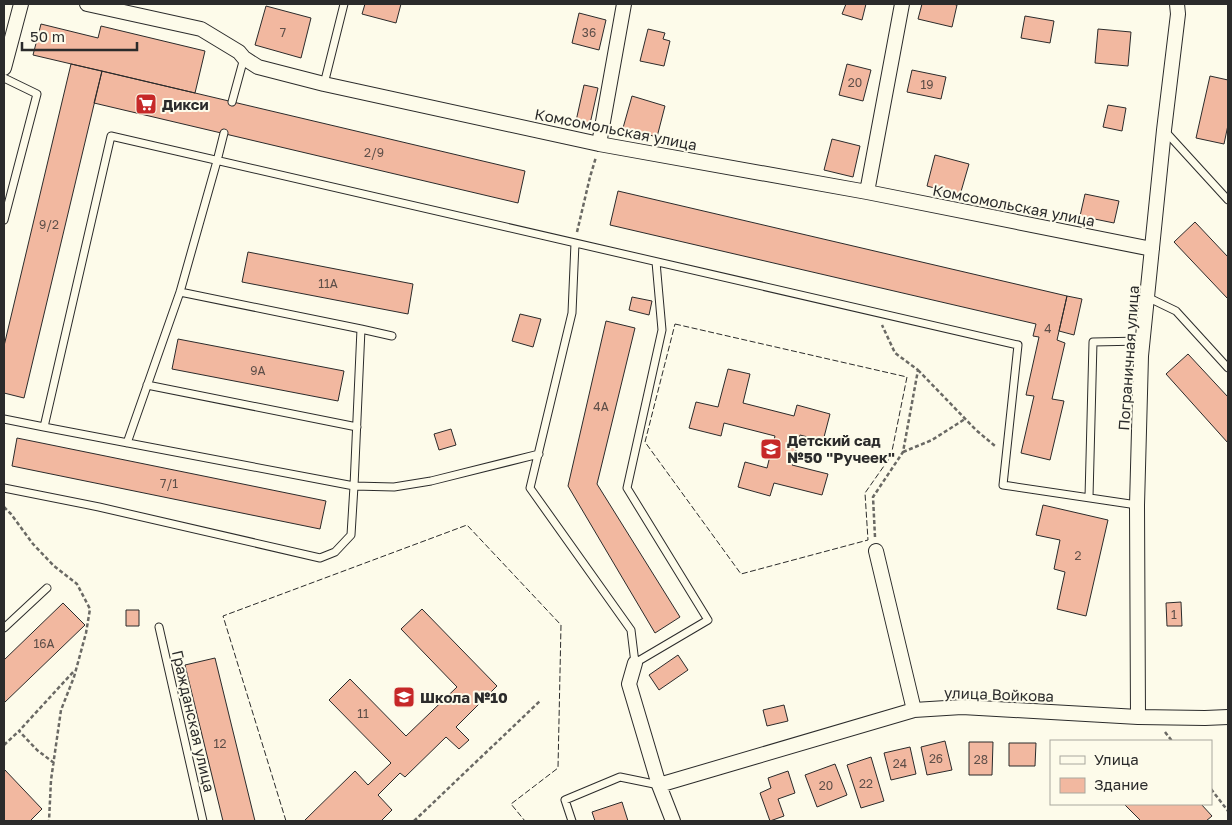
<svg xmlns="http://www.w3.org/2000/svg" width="1232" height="825" font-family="'Golos Text',sans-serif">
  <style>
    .building { fill: #f2b8a0; stroke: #2b2b2b }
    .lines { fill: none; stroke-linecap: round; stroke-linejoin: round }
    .service-casing { stroke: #2b2b2b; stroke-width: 9 }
    .minor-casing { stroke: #2b2b2b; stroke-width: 16 }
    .path { stroke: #6a6964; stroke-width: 2.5; stroke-dasharray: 4 2.5; stroke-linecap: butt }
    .service { stroke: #fdfbea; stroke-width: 7 }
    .minor { stroke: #fdfbea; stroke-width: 14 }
    .fence { stroke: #2b2b2b; stroke-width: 1; stroke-dasharray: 6 2.5; stroke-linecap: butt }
    .labels { text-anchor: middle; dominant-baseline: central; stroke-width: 4; stroke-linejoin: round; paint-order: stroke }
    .number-label { font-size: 12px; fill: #5d4e48 }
    .poi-label { font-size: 15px; font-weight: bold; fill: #2b2b2b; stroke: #fdfbea; text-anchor: start }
    .street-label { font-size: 15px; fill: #2b2b2b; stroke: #fdfbea }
  </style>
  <rect width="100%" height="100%" fill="#fdfbea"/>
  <path class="building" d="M365,4H401L396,23L362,14Z
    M846,4H866L862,20L842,14Z
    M922,4H952L957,5L952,27L918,19Z
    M266,6L311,18L301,58L255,45Z
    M579,13L606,20L599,50L572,43Z
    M1025,16L1054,21L1050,43L1021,38Z
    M41,24L98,38L101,26L205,51L195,93L33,55Z
    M648,29L665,33L663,39L670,41L664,66L640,61Z
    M1098,29L1131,32L1128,66L1095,63Z
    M71,64L102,71L24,398L4,393V346Z
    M847,64L871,70L863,101L839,95Z
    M912,70L946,77L941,99L907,92Z
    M102,71L525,171L518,203L94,103Z
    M1210,76L1228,80V125L1224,144L1196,138Z
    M584,85L598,88L590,124L576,121Z
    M632,96L665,106L657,137L623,128Z
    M1108,105L1126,108L1122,131L1103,127Z
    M832,139L860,146L853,177L824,170Z
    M935,155L969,164L960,195L927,186Z
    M618,191L1067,296L1057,340L1065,343L1052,399L1064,401L1050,460L1021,453L1034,396L1026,395L1039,337L1033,336L1036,324L610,225Z
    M1085,194L1119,201L1114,223L1080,216Z
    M1195,222L1228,257V299L1174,242Z
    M248,252L413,284L408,314L242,282Z
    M1067,296L1082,299L1074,335L1059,331Z
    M632,297L652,301L649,315L629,310Z
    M520,314L541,319L533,347L512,341Z
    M606,321L635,328L597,484L680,617L655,633L568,486Z
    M178,339L344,371L338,401L172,369Z
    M1188,354L1228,397V443L1166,374Z
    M728,369L750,374L743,403L794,416L797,405L830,414L823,441L800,435L792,465L828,474L822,495L774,483L770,496L738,487L745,462L767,468L775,436L724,423L721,436L689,428L696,402L718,407Z
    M451,429L456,445L439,450L434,434Z
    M17,438L326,501L320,529L12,466Z
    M1043,505L1108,520L1086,616L1057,609L1065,572L1054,569L1060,540L1036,535Z
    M1181,602L1182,626H1167L1166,603Z
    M63,603L85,625L4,703V660Z
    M422,609L497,686L456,727L469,740L459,749L446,737L405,777L400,773L378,795L392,810L381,821H304L355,771L368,785L391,763L329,700L350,679L406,736L457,687L401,629Z
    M126,610H139V626H126Z
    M678,655L688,670L659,690L649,675Z
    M215,658L255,821H223L185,665Z
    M784,705L788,721L767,726L763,710Z
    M945,741L952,770L927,775L921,747Z
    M969,742H993L992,775H969Z
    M1009,743H1036L1035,766H1009Z
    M910,747L916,774L891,780L884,753Z
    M871,757L884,801L861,808L847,765Z
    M835,764L847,795L817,807L805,775Z
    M4,769L42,809L30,821H4Z
    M788,771L795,793L778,799L784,816L770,821L760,793L771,788L768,778Z
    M622,802L628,821H595L592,812Z
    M1124,804H1201L1212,816L1206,821H1141Z"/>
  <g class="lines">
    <g class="service-casing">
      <path id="service" d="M4,78L37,94L4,220
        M324,84L344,4
        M232,102L244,58
        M1164,130L1228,200
        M575,243L572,313L530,488L631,630L635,663L708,620L627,488L662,330L656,262
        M1147,297L1176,311L1228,368
        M361,329L392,336
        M147,385L357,427
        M4,419L44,427L111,136L1018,345L1003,485L1137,505
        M44,427L354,486L361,329L180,292
        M127,443L180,292L217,161L224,133
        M4,488L99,507L320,558L335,552L351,535L354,486L394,487L431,481L539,454
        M1089,497L1093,342L1142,341
        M159,627L203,821
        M4,628L47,588
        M572,821L565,800L620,777L659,785"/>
    </g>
    <g class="minor-casing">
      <path id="minor" d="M87,4L201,29L239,52L244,58L258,67L324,84L599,144L867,192L1152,249
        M4,68L21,4
        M599,144L624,4
        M867,192L902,4
        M876,551L914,710
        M635,663L629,684L659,785L673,821
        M1138,717L1137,505L1141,356L1164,130L1178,14L1177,4
        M659,785L914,710L962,707L1138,717L1205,718L1228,717"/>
    </g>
    <path class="path" d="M577,232L590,177L596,157
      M918,370L976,430L995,446
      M903,452L932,440L965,419
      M4,507L11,514L33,544L54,566L77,584L90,609L86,633L74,677L61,710L51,780L49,821
      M875,537L873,497L903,452L918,370L895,353L882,325
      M1165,732L1172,741
      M4,745L19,731
      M54,763L37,750L19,731L74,671
      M1211,789L1228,811
      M414,821L540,701"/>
    <use href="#service" class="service"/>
    <use href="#minor" class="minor"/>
    <path class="fence" d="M675,324L907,377L891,456L865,493L868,540L741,574L645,442Z
      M286,821L223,616L467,525L561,625L558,768L511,804L525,821"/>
  </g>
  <defs>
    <g id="supermarket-square" transform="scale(1.125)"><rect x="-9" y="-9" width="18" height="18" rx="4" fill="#c62828" stroke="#fdfbea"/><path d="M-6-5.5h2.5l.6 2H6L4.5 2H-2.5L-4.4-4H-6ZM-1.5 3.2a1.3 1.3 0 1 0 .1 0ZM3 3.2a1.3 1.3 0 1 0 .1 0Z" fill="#fff"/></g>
    <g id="school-square" transform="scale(1.125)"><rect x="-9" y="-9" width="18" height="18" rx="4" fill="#c62828" stroke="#fdfbea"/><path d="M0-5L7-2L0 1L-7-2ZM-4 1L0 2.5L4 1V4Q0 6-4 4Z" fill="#fff"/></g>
  </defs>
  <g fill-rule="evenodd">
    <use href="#supermarket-square" x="146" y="104"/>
    <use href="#school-square" x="771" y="449"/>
    <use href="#school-square" x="404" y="697"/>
  </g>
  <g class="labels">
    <g class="number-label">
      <text x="283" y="32">7</text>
      <text x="589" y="32">36</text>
      <text x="855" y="82">20</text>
      <text x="927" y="84">19</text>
      <text x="374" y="152">2/9</text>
      <text x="49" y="224">9/2</text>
      <text x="328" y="283">11А</text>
      <text x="1048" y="328">4</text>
      <text x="258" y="370">9А</text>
      <text x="601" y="406">4А</text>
      <text x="169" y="483">7/1</text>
      <text x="1078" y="555">2</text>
      <text x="1174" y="614">1</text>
      <text x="44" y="643">16А</text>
      <text x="363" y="713">11</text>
      <text x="220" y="743">12</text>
      <text x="936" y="758">26</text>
      <text x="981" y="759">28</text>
      <text x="900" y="763">24</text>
      <text x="866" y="783">22</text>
      <text x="826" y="785">20</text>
    </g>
    <g class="poi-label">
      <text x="162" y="104">Дикси</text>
      <text x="787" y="440">Детский сад<tspan x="787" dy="17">№50 "Ручеек"</tspan></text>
      <text x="420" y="697">Школа №10</text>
    </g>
    <g class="street-label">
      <text transform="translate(616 129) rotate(11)">Комсомольская улица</text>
      <text transform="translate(1014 205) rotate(11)">Комсомольская улица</text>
      <text transform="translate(1128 358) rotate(-86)">Пограничная улица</text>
      <text transform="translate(999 694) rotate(2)">улица Войкова</text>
      <text transform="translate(194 721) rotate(77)">Гражданская улица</text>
    </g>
  </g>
  <rect width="1232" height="825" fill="none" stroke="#2b2b2b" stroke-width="10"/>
  <rect x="1050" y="740" width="162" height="65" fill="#fdfbea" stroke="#a9a89e"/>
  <rect x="1060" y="756" width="25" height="8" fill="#fdfbea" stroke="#a9a89e"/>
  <text x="1094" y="765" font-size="15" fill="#2b2b2b">Улица</text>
  <rect x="1060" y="778" width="25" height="15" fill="#f2b8a0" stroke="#a9a89e"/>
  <text x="1094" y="790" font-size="15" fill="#2b2b2b">Здание</text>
  <path d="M22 42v8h115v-8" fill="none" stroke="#2b2b2b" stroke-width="2.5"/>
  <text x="30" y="42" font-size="15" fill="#2b2b2b" stroke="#fdfbea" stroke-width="4" paint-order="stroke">50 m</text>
</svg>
